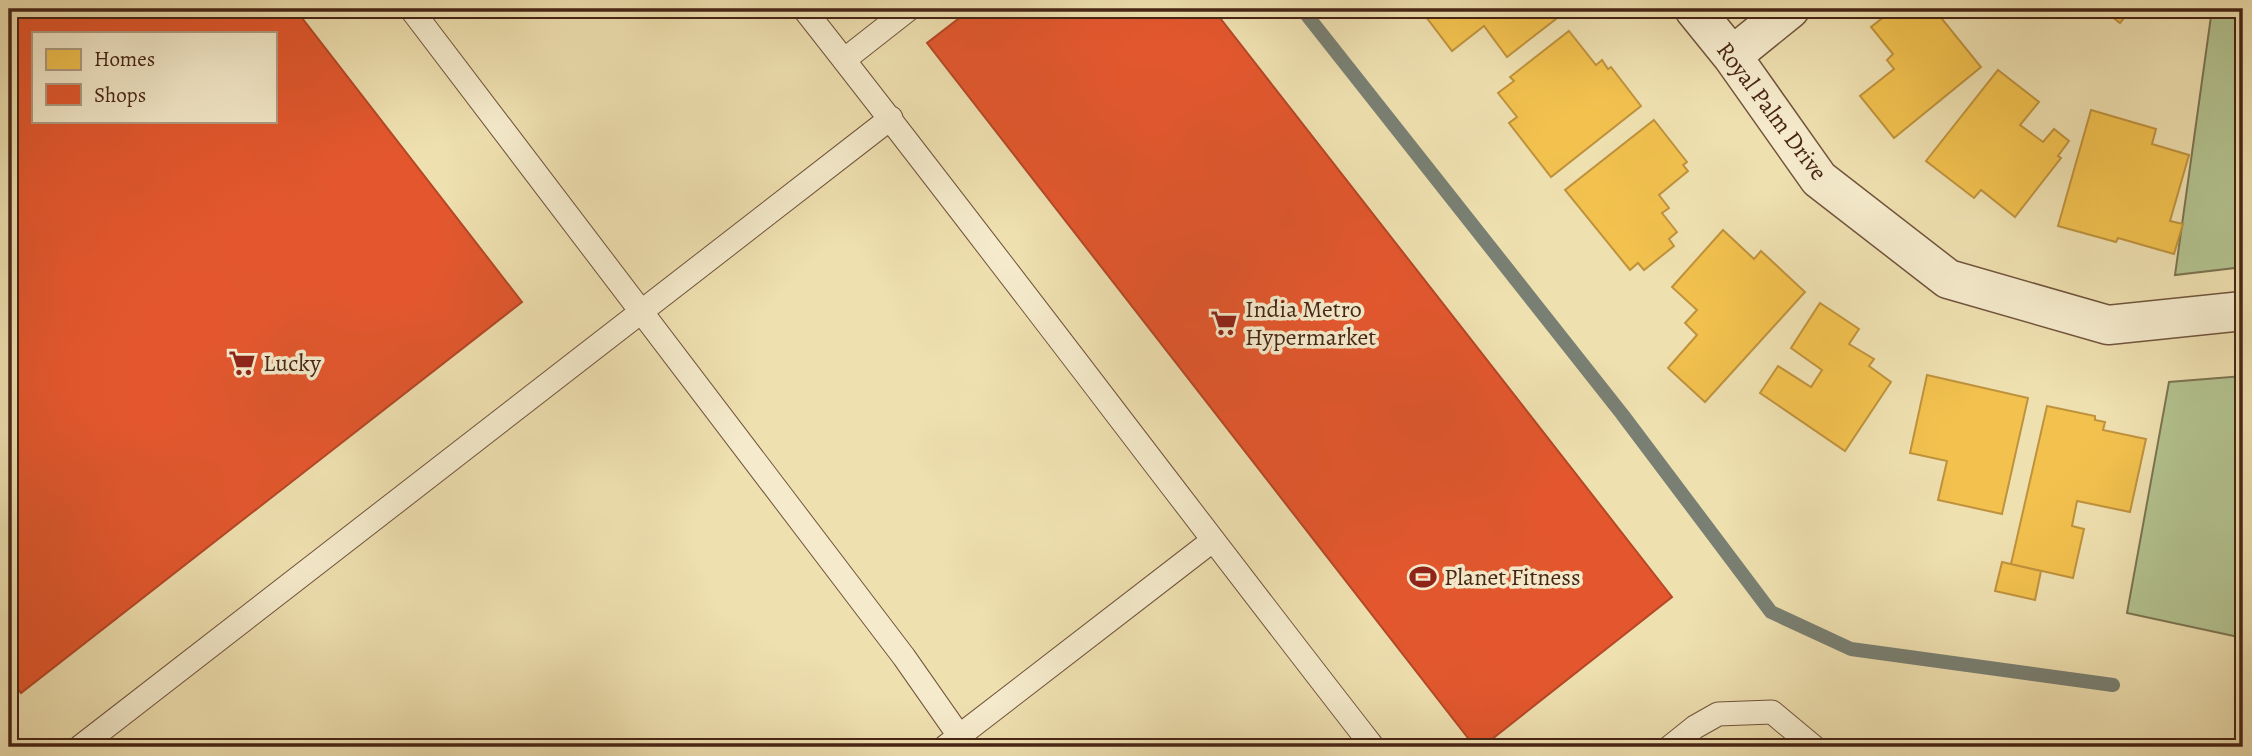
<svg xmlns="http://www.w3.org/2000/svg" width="2252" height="756" font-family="Alegreya,serif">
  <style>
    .green { fill: #b3c390; stroke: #7d7452; stroke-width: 2 }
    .homes { fill: #f2c14e; stroke: #bf923d; stroke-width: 2 }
    .shops { fill: #e4572e; stroke: #b54826; stroke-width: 2; fill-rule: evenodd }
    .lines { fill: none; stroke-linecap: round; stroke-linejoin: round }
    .stream { stroke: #798073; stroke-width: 14 }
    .service-casing { stroke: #71543c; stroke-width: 25 }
    .minor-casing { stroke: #71543c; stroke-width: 41 }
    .service { stroke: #f5ebcc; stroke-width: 23 }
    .minor { stroke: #f5ebcc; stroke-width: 38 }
    .labels { text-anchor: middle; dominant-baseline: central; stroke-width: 7; stroke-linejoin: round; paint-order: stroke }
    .street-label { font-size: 24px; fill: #472515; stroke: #f5ebcc }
    .poi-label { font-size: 24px; fill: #472515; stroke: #f5ebcc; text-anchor: start }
  </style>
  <rect width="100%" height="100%" fill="#efe0b0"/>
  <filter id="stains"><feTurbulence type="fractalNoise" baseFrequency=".00286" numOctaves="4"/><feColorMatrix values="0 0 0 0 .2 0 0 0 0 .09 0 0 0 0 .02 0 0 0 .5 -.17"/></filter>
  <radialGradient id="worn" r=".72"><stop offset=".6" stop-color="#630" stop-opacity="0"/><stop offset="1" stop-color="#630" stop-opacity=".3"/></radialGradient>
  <path class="green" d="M2212,9H2243V267L2175,275Z
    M2243,376V638L2127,613L2169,382Z"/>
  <path class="homes" d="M1420,9H1563L1565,12L1507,57L1484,26L1452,51Z
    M1894,9H1934L1981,67L1894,138L1860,96L1894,69L1887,60L1893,54L1871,27Z
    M2102,9H2131L2120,23Z
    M1569,31L1596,65L1602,60L1608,69L1611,67L1641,106L1551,177L1509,123L1517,117L1498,93L1514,81L1510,77Z
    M1998,70L2039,102L2020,125L2043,142L2054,129L2069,141L2058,156L2061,158L2015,217L1981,190L1974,198L1926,161Z
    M2091,110L2156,129L2152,144L2189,155L2170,221L2183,224L2174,254L2118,238L2116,242L2058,226Z
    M1654,120L1687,162L1683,165L1688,171L1659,195L1669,208L1662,213L1677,232L1669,239L1674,246L1644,270L1638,263L1630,270L1565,190Z
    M1723,230L1754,259L1761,251L1805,292L1705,402L1668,368L1697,335L1685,323L1697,310L1672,287Z
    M1820,303L1859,329L1849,344L1874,359L1869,366L1891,382L1845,451L1760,393L1778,366L1811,387L1822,370L1791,348Z
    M1927,375L2028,398L2002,514L1938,500L1947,461L1910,453Z
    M2047,406L2095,416V420L2105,422L2103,430L2146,439L2130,512L2077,501L2072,526L2084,529L2073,578L2011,564Z
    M2002,562L2041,571L2035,600L1995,591Z"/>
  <path class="shops" d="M9,9H295L522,302L21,693L9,677ZM33,33H275V121H33Z
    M971,9H1213L1672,597L1482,747H1475L927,43Z"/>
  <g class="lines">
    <path class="stream" d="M1302,9L1622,414L1771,612L1851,649L2113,685"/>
    <g class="service-casing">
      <path id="service" d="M411,9L904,657L967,747
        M804,9C996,253 1182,502 1373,747
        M844,60L909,9
        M80,747L891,118
        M945,747L1212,541
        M1670,747L1695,727L1718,714L1772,712L1814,747"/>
    </g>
    <g class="minor-casing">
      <path id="minor" d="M1694,9L1732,56L1819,179L1948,279L2108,325L2243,311
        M1732,56L1790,9"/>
    </g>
    <use href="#service" class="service"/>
    <use href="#minor" class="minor"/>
  </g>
  <defs>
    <g id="supermarket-bare" transform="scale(2.1)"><path d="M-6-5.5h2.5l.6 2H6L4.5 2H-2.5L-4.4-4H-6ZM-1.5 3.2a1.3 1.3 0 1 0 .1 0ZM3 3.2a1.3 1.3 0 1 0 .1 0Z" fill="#8f2418" stroke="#f5ebcc" stroke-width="2.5" paint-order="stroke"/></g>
    <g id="stadium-bare" transform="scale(2.1)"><path d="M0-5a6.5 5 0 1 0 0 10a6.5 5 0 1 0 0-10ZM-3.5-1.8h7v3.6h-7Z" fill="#8f2418" stroke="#f5ebcc" stroke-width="2.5" paint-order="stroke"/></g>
  </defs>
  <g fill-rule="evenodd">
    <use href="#supermarket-bare" x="1224" y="323"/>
    <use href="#supermarket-bare" x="242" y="363"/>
    <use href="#stadium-bare" x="1423" y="577"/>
  </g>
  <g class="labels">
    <g class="street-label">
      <text transform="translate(1772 111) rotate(53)">Royal Palm Drive</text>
    </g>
    <g class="poi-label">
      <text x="1245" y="309">India Metro<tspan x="1245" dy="28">Hypermarket</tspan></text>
      <text x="263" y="363">Lucky</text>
      <text x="1444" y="577">Planet Fitness</text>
    </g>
  </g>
  <rect width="2252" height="756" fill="none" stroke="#efe0b0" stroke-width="35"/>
  <rect x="10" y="10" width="2231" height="735" fill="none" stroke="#472515" stroke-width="3.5"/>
  <rect x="18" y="18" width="2217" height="721" fill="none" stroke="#472515" stroke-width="2"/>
  <rect x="32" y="32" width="245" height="91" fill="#f5ebcc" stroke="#af9c83" stroke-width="2"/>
  <rect x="46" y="49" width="35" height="21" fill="#f2c14e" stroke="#af9c83" stroke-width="2"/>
  <text x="94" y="66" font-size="21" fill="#472515">Homes</text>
  <rect x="46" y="84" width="35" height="21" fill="#e4572e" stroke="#af9c83" stroke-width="2"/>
  <text x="94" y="102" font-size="21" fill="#472515">Shops</text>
  <rect width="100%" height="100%" filter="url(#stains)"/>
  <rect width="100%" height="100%" fill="url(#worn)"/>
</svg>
